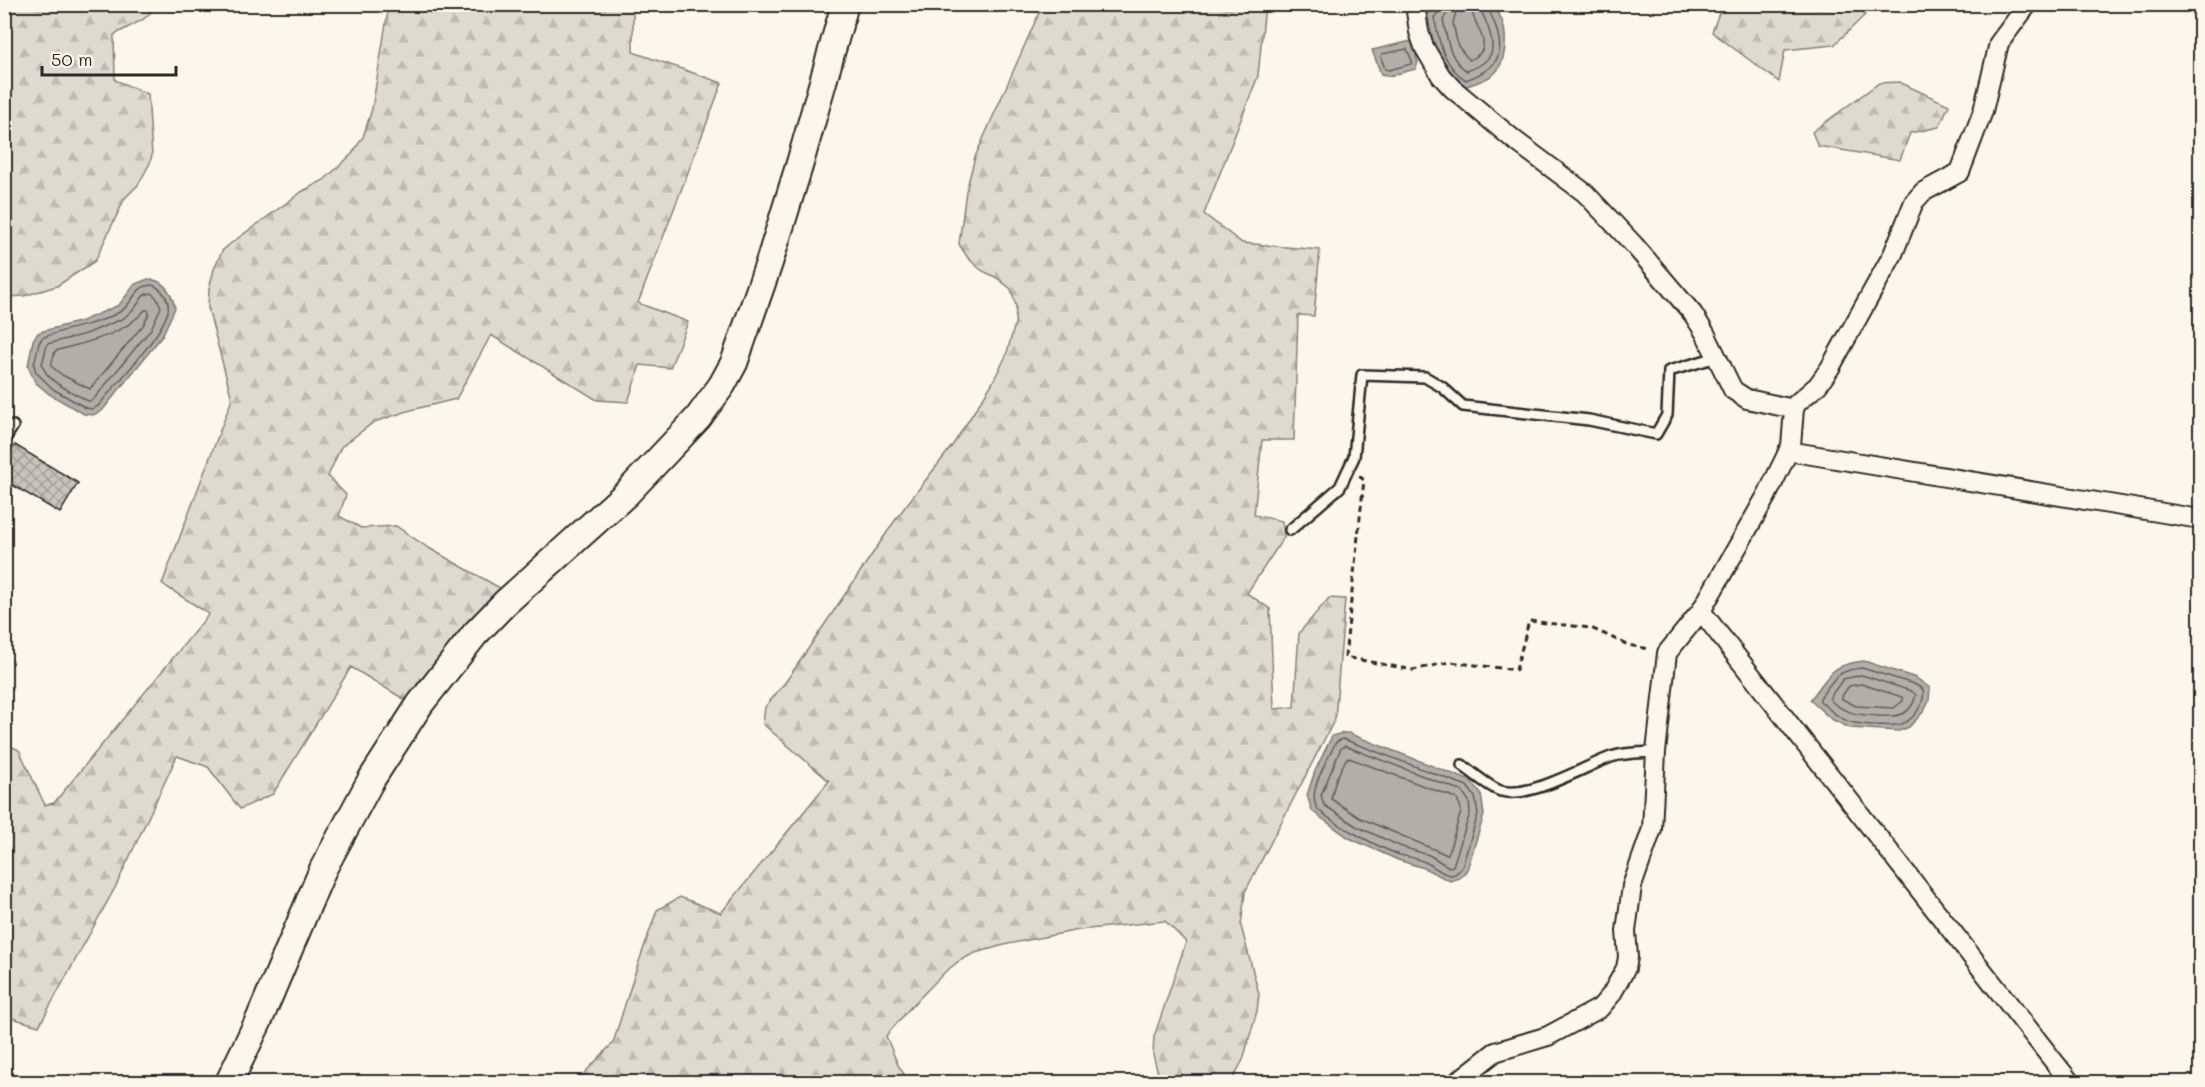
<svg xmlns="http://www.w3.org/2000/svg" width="2205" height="1087" font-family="Mali,sans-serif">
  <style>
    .forest { fill: url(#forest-firs); stroke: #84827e; stroke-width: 1.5 }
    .water { fill: #b1afa7; stroke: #7b7a75; stroke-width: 1.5 }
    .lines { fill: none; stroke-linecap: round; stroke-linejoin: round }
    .shore { stroke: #61605d; stroke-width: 1.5 }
    .building { fill: url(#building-cross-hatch); stroke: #2b2b2b; stroke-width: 1.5 }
    .lane-casing { stroke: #2b2b2b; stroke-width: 14 }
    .street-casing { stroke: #2b2b2b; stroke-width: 22 }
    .secondary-casing { stroke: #2b2b2b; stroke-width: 30 }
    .path { stroke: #2b2b2b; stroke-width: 3; stroke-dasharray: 6 4.5; stroke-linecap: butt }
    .lane { stroke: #fbf7ec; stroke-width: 9 }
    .street { stroke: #fbf7ec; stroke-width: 18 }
    .secondary { stroke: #fbf7ec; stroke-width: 26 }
  </style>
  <defs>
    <pattern id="forest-firs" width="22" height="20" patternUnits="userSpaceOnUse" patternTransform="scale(1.5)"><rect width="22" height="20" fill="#dddad0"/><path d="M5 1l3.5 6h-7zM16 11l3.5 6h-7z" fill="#bebbb3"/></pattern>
    <pattern id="building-cross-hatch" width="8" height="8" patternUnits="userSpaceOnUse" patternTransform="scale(1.5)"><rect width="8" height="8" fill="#c7c4bc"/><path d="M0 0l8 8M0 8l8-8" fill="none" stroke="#a29f99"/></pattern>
  </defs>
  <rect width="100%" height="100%" fill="#fbf7ec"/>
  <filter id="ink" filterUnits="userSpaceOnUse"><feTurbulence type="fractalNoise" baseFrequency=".0167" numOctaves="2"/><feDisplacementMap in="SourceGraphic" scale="12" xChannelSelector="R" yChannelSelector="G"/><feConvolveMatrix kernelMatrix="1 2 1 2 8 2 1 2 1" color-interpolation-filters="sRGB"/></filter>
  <g filter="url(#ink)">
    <path class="forest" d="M5,4L158,5L144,19L114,35L115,80L148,94L152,155L150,163L138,185L125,198L95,261L57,286L24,296L7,297H4Z
      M1043,4L1265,5L1258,76L1204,214L1242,243L1320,250L1314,316L1298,315L1294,440H1262L1254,515L1282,521L1284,537L1247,593L1270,609L1274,709L1294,707L1299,633L1329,598L1345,599L1335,719L1245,892L1241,926L1259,994L1257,1011L1243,1060L1231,1082L1174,1080L1158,1073L1153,1055L1154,1037L1186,942L1165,921L1079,930L1008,944L975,953L959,961L945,972L909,1009L886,1036L898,1065L909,1082H576L613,1043L634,976L657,910L680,897L721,913L829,781L763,724L765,707L787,680L898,516L952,446L990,387L1006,356L1015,324L1016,306L1011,289L997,278L981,270L968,258L959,244L966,191L975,157Z
      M389,5H633V52L722,83L638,303L688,322L670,368L640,365L628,402L597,400L491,335L456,399L411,410L374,422L341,447L328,476L346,495L339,516L361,528L396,526L427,547L507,592L407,701L351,667L273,794L240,809L208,767L177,756L116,886L39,1026L5,1016L4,743L19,750L45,805L54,803L209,614L162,584L232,399L208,308L209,289L214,269L222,251L230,244L303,191L324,180L352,154L363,137L372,109Z
      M1722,5H1859L1865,15L1834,45L1785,50L1779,82L1712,32Z
      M1899,82L1949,105L1939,127L1910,133L1900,160L1818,146L1812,132L1879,83Z"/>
    <path class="water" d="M1489,4C1509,15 1510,57 1495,73C1488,80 1474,83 1465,87C1437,65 1434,46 1427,13L1439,5Z
      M1412,41L1418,62L1416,69L1389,76L1381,74L1372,50Z
      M148,279C165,280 172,293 175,308L162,336L102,411L93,415L84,414L49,394L35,382L28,366L33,340L38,333L47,330L82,321L119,305L135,284Z
      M1864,661L1916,678L1930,688L1929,701L1924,711L1909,727L1899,731L1850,728L1831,719L1810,700C1829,676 1831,664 1864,661Z
      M1343,733H1348L1471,781L1481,794L1484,815L1467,870L1460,878L1450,881L1424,868L1398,860L1349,838L1312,811L1307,795L1315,771L1332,736Z"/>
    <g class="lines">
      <path class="shore" d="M1442,4L1441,10L1434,17C1439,41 1443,66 1466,80C1498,68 1507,55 1494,22C1492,15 1488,11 1487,4
        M1449,4L1448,11L1443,20C1447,39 1449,60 1467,71C1495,61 1497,49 1486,22C1484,15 1480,12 1479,4
        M1458,4L1453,23L1458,46L1469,60C1500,49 1471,24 1470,4
        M1407,49L1412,61L1411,64L1389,70L1385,69L1381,57L1382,54Z
        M152,285C162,288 170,300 168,311C162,336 116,384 98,406L92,409L86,408L53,389L36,372L34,365L39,343L42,338C67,327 97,326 121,311C134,303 134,286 152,285Z
        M151,293L156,297L161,307L151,329L93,400L88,401C73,392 48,383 42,365L47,344L86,334L124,318L135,308L144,295Z
        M145,310H148L149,313L144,324L90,389L62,375L51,366L55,351C86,342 123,336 145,310Z
        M1862,668L1914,684L1923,689C1926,703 1913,722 1898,725C1889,726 1860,725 1851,722C1839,719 1829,709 1820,701V698C1834,679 1837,670 1862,668Z
        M1862,675L1911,691L1916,695C1911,716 1898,717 1879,716C1859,715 1845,714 1830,700V697L1843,679Z
        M1861,684L1902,697L1903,701L1894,708L1856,706L1842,699V696L1849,686Z
        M1343,739L1467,786L1475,797L1478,814L1462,867C1459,870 1457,875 1451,875C1443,875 1434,866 1427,863C1418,858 1409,857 1400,855C1385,850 1322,819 1316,806C1308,790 1329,757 1336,742Z
        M1345,746L1462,791L1469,801L1470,813L1453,866L1449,867L1429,855L1402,847L1356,826L1324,805L1321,795L1341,748Z
        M1349,758L1456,798L1460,805L1461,812L1448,854H1445L1360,818L1331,799L1336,779L1346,759Z"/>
    </g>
    <path class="building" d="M15,445L78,483L60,513L4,480V462Z"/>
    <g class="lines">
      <g class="lane-casing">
        <path id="lane" d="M4,440L13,426
          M1290,530L1340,487L1354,457L1362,375L1425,377L1442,387L1463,406L1589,420L1656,434L1667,415L1669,371L1717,357
          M1462,765C1472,772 1490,788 1501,791C1530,799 1583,767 1611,757C1626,752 1641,753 1656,752"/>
      </g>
      <g class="street-casing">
        <path id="street" d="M1415,4L1419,32L1424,47L1441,76L1452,88L1513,139L1585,193L1634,245L1693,314L1705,333L1733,390L1747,399L1794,409
          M1788,451L2200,519
          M1701,611L2070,1082
          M1457,1082L1495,1052L1548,1036L1600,1008L1611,995L1626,968L1628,957L1626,931L1632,886L1652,829L1656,752L1667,653L1701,611L1767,495L1791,446L1794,409L1797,403L1818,385L1830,368L1893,254L1914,202L1923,192L1960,172L1983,111L1999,43L2028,4"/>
      </g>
      <g class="secondary-casing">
        <path id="secondary" d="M229,1082L259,1020L323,869L371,780L420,704L475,634L505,603L627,493L698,418L722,385L734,363L769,263L800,163L845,4"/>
      </g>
      <path class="path" d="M1359,476L1364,480L1345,657L1413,670L1450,662L1516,670L1529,621L1591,628L1628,645L1649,649"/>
      <use href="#lane" class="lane"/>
      <use href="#street" class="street"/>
      <use href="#secondary" class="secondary"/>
    </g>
  </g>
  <rect width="2205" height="1087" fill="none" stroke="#fbf7ec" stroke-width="24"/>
  <rect x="12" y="12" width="2181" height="1063" fill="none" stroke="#2b2b2b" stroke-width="2" filter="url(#ink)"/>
  <path d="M42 66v9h134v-9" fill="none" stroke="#2b2b2b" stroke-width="3"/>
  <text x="51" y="66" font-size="18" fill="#2b2b2b" stroke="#fbf7ec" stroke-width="4.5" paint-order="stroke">50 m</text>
</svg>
